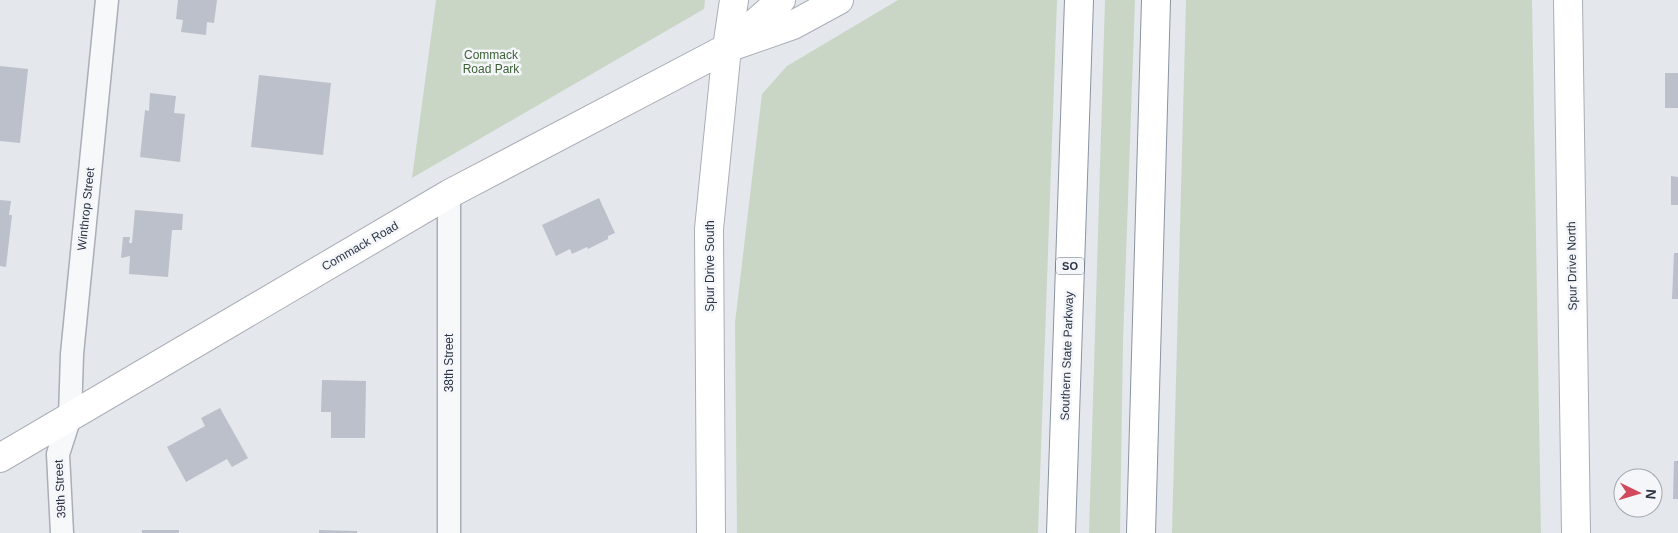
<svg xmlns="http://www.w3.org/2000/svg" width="1678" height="533" font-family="Arial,sans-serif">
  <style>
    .green { fill: #c9d6c5 }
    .building { fill: #bbc0ca }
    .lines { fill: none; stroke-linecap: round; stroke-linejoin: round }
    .street-casing { stroke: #a9aeb7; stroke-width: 25 }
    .secondary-casing { stroke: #a9aeb7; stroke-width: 30 }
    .highway-casing { stroke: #8b94a3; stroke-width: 30 }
    .street { stroke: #f7f8fa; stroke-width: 22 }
    .secondary { stroke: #fff; stroke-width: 28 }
    .highway { stroke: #fff; stroke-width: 28 }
    .labels { text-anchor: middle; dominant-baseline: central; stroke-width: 5; stroke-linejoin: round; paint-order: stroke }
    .shield { fill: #f4f6f9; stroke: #676e7b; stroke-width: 1 }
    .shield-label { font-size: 11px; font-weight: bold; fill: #2b3445 }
    .park-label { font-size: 12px; fill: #3f6138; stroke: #f4f6f9 }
    .street-label { font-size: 12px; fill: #2b3445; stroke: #f4f6f9 }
  </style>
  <rect width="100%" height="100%" fill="#e4e7ec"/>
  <path class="green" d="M436,0H705L704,9L412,178Z
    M898,0H1057L1038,533H737L735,323L762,94L787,66Z
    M1105,0H1135L1123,341L1120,533H1089Z
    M1186,0H1532L1541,533H1172Z"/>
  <path class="building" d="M178,0H217L214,23L207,22L206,35L181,32L183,20L176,19Z
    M0,66L28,69L20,143L0,141Z
    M1665,73H1678V108H1665Z
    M259,75L331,83L323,155L251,147Z
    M150,93L176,96L174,113L185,114L180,162L140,157L145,110L149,111Z
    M1671,176L1678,177V205H1671Z
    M599,198L615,233L608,236V239L588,249L587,247L572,254L570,249L556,256L542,225Z
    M0,200L11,201L9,215H12L6,267L0,266Z
    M135,210L183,214L182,230H172L168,277L129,274L130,256L121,258L123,237H130L129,243H132Z
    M1674,253H1678V299H1672Z
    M322,380L366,381L365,438H331V412H321Z
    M220,408L248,458L232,467L227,459L186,482L167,447L205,426L201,418Z
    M1674,461H1678V499H1673Z
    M142,530H179V533H142Z
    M319,530L357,531V533H319Z"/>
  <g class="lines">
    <g class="street-casing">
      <path id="street" d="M449,194V533
        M62,533L58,454L70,417L72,354L107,0"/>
    </g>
    <g class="secondary-casing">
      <path id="secondary" d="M1568,0L1576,533
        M737,39L781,0
        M0,458L449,194L727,48L793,25L839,0
        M711,533L709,229L727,48L734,0"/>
    </g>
    <g class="highway-casing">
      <path id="highway" d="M1061,533L1079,0
        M1141,533L1156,0"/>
    </g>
    <use href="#street" class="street"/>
    <use href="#secondary" class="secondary"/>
    <use href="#highway" class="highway"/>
  </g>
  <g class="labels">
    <rect class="shield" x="1056" y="257.5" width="28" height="17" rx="4"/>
    <g class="shield-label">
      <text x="1070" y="266">SO</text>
    </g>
    <g class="park-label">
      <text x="491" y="55">Commack<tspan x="491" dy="14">Road Park</tspan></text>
    </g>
    <g class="street-label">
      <text transform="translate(86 209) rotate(-84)">Winthrop Street</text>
      <text transform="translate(360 246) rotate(-30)">Commack Road</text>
      <text transform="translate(710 266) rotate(-90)">Spur Drive South</text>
      <text transform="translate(1572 266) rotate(-91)">Spur Drive North</text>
      <text transform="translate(1067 356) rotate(-88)">Southern State Parkway</text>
      <text transform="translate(449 363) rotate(-90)">38th Street</text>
      <text transform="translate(60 489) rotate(-93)">39th Street</text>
    </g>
  </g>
  <g transform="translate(1638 493) rotate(95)"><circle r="24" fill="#f4f6f9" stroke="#a4a8b1"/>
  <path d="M0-4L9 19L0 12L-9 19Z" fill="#d1495b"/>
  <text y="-8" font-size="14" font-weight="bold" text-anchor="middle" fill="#2b3445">N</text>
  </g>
</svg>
